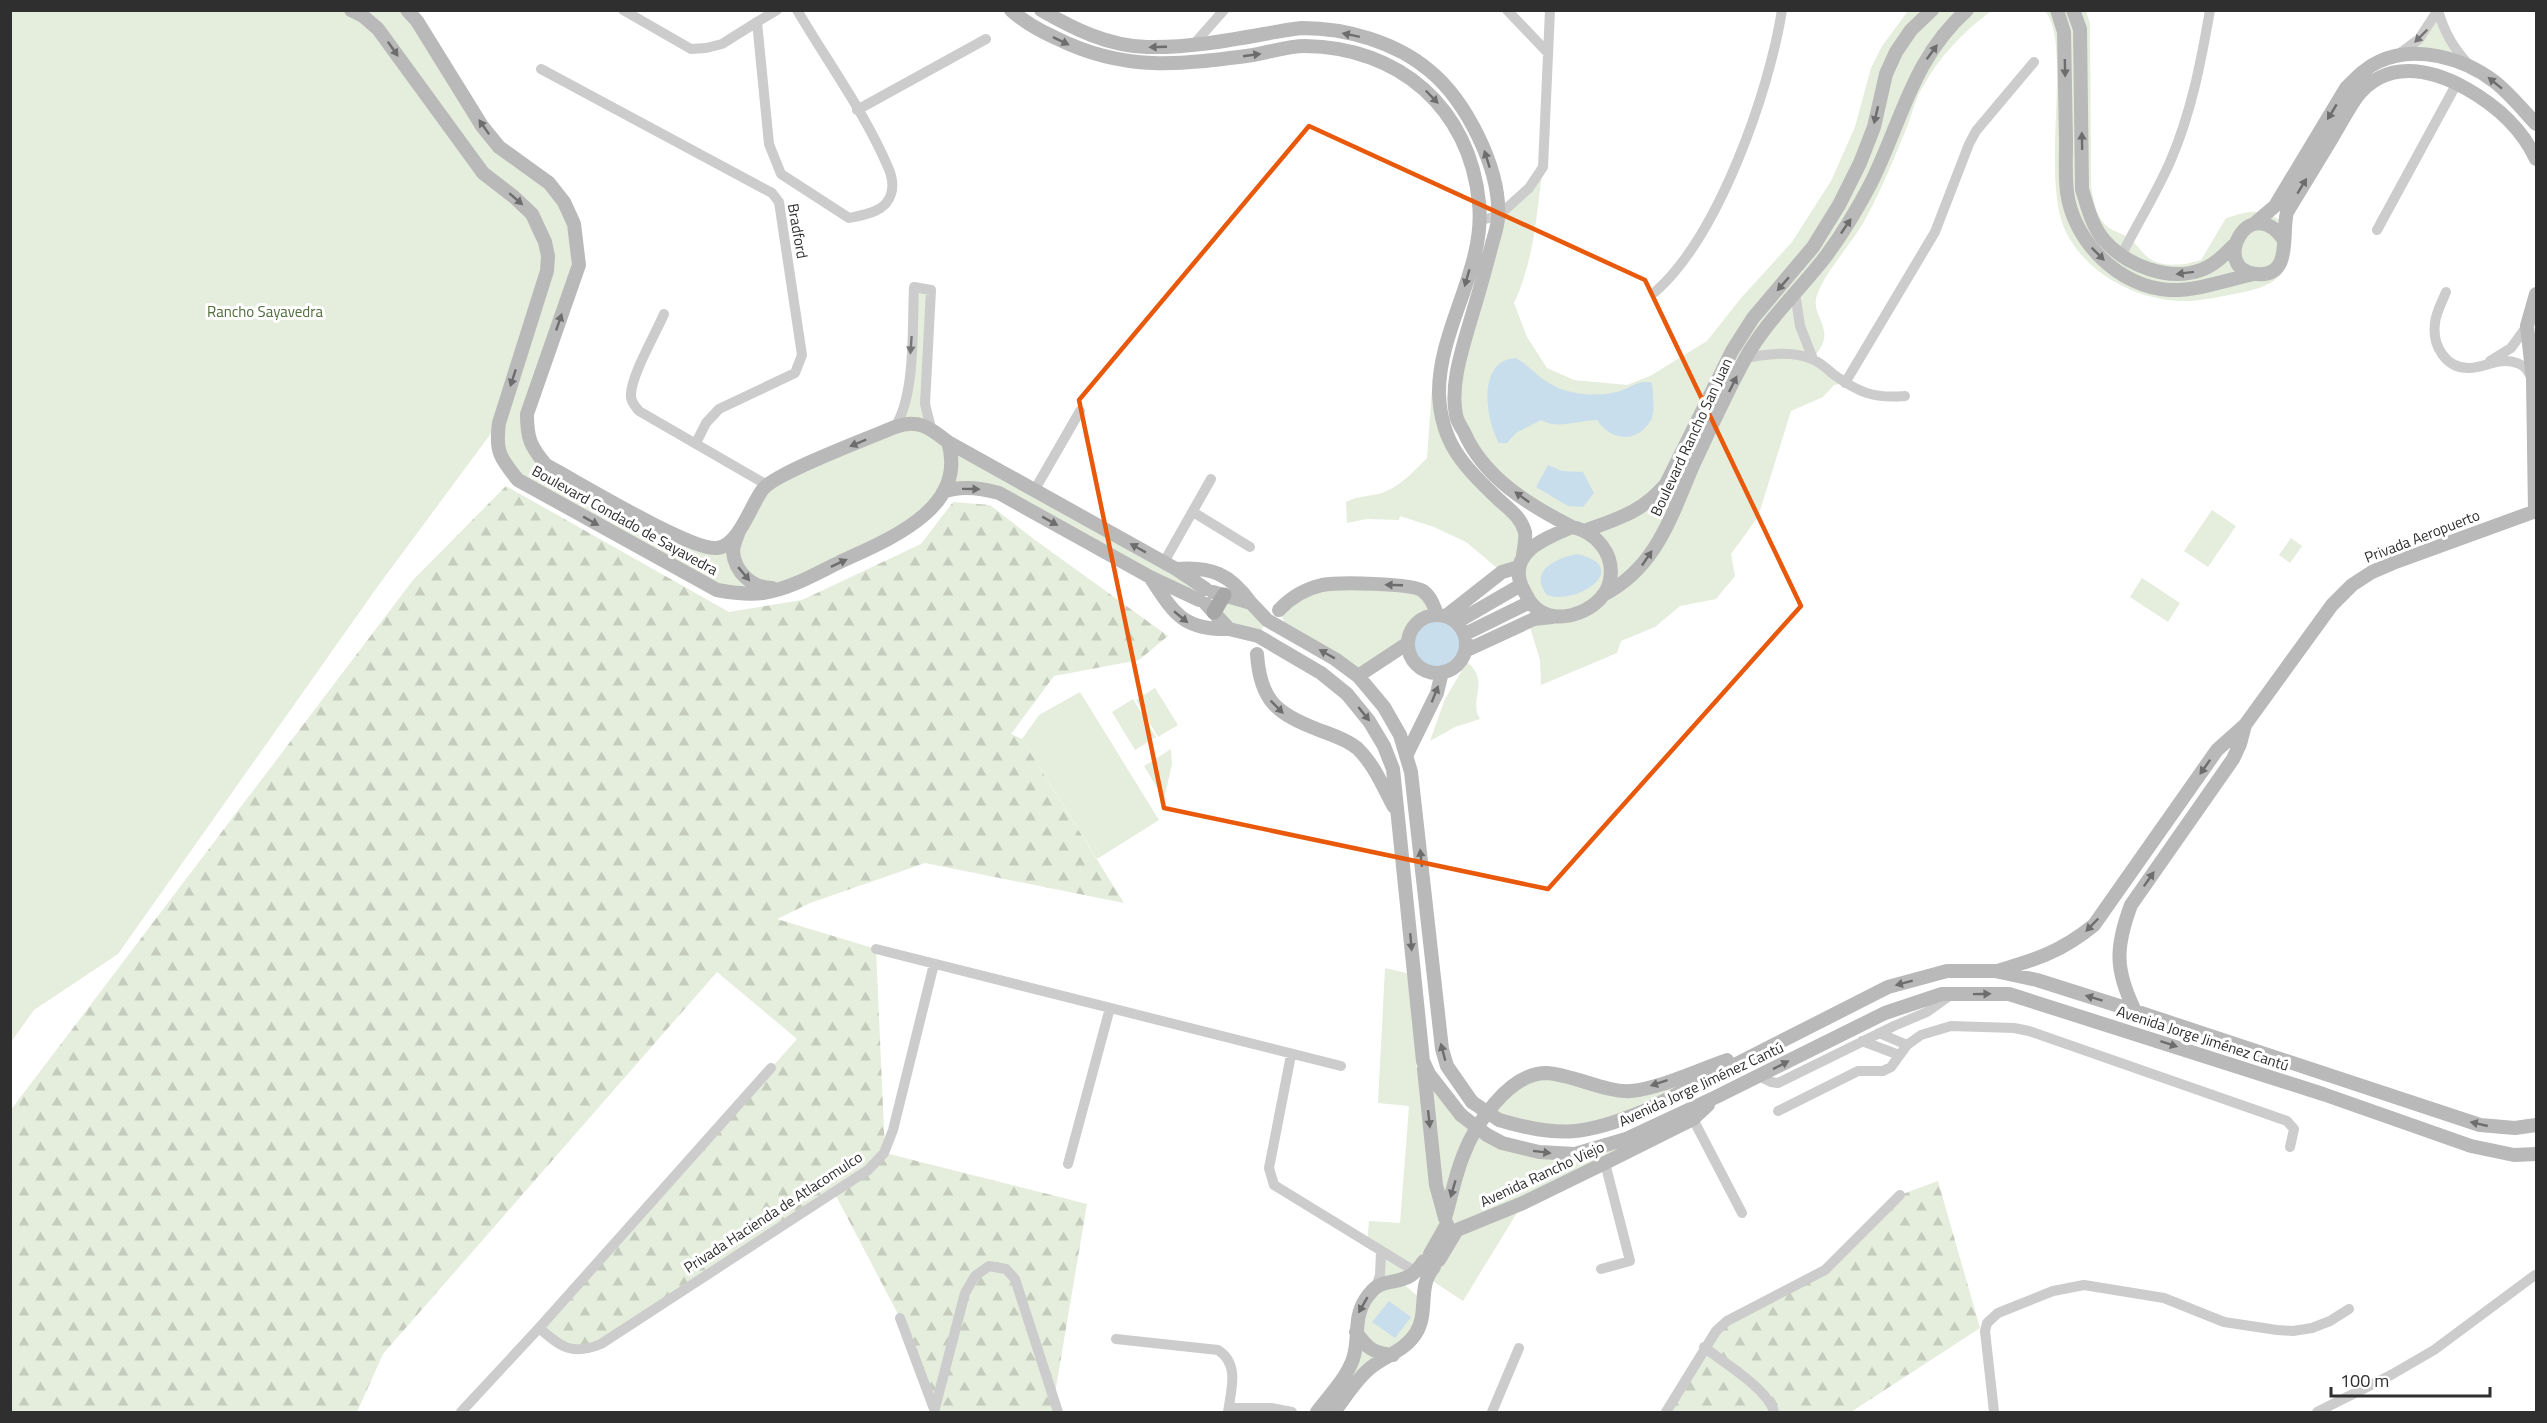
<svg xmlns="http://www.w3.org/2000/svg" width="2547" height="1423" font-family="'Titillium Web',sans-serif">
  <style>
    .forest { fill: url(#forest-firs) }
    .park { fill: #e5eddc }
    .water { fill: #c8deed }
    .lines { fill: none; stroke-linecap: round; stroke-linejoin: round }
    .street { stroke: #ccc; stroke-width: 10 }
    .secondary { stroke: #b9b9b9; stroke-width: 14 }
    .primary { stroke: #a7a7a7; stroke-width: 15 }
    .secondary-bridge { stroke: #b9b9b9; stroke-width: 14 }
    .oneway { fill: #6d6d6d }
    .oneway2 { fill: #767676 }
    .marked { fill: none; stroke: #e8590c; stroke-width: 4.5; stroke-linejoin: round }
    .labels { text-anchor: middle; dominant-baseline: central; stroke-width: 6; stroke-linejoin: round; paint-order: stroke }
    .street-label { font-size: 15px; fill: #2f2f2f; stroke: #fff }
    .park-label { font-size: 15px; fill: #506d3a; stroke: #fff }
  </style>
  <defs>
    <pattern id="forest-firs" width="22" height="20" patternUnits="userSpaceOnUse" patternTransform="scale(1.5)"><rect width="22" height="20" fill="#e5eddc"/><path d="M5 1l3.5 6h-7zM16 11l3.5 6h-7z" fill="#c5ccbd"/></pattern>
  </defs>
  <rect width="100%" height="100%" fill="#fff"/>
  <path class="forest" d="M506,486L729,612L802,600L921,544L953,502L990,505L1031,537L1168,636L1139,660L1054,676L1011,734L1022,739L1124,903L925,863L810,903L777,919L876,949L885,1153L1087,1204L1054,1399L1058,1412H934L900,1318L834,1192L601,1344L574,1350L539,1328L797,1039L717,972L383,1354L357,1412H11L10,1111L413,580Z
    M1938,1181L1980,1328L1851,1412H1666L1716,1331L1808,1279L1900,1195Z"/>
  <path class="park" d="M10,11H407L482,126L564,202L579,265L527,414L546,465L689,542L719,548L764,488L902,417L914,287L931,290L925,404L931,428L1201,586L1194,597L999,493L951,489L925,515L786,588L717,590L518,480L502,461L498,424L378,586L118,954L34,1010L11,1042Z
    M1908,11H1991C1963,32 1939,57 1922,88C1915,100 1912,114 1907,127C1895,156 1883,186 1868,214C1855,241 1826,269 1817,295C1811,312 1827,323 1824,339C1823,346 1816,354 1813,359L1845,383L1834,385L1823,397L1791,411L1758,517L1731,554L1735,576L1716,599L1680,606L1655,627L1621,641L1617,653L1541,685L1540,660L1529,624L1540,611L1519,567L1502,572L1466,542L1434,527L1400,516L1399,520L1367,519L1347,523L1346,502C1358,495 1370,497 1382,493C1401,486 1414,471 1427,458L1432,388L1444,358L1439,391L1453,451L1518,517L1523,555L1572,527L1498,480L1456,415V381L1498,216L1543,167C1536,216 1535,257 1514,303L1527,337L1547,368L1574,380L1627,385L1650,376L1707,341L1741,298L1792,242L1831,181L1855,127L1871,68L1882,46Z
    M2045,11H2086L2090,23L2091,185C2093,200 2096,218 2109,228C2116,232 2124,234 2130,239C2137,245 2143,254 2150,259C2165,268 2186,265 2201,260L2226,218C2252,210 2259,208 2284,222C2286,237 2290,253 2285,267C2279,284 2255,290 2239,293C2223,296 2206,300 2190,301C2141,303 2086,275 2065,230C2040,175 2073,43 2045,11Z
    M2438,11L2468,64L2396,56L2419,39Z
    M2212,510L2236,526L2208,567L2184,551Z
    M2291,538L2302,546L2290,563L2279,555Z
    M2142,578L2180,603L2168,622L2130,597Z
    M1407,586L1432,601L1437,615L1358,676L1289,633L1279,610L1304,591Z
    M1224,595L1267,620L1258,636L1247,634L1214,612Z
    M1462,658C1494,680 1467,698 1480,719L1455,727L1430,741L1445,699L1461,672L1460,663Z
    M1155,688L1178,725L1158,737L1136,700Z
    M1080,692L1159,820L1097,859L1022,739L1039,715Z
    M1133,699L1156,737L1135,750L1112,712Z
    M1171,749L1172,764L1164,799L1144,766Z
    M1385,968L1415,975L1423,1060L1487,1135L1575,1154L1716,1097L1523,1203L1463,1301L1428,1278L1442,1263L1424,1255L1399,1280L1423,1301L1405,1346L1370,1369L1334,1412H1317L1347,1371L1356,1332L1376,1287L1381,1252L1367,1243L1369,1221L1400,1223L1409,1106L1378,1103Z
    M1774,1044L1589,1130L1499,1120L1497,1099L1530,1076L1628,1091L1657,1084Z"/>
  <path class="water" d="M1516,358C1528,365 1537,376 1549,383C1567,395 1597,397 1617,392C1630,389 1638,379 1652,383C1653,392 1655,412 1651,420C1637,444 1611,441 1597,420C1577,420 1559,430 1541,420L1516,433L1507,443H1499C1485,419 1477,360 1516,358Z
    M1548,465L1562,471L1583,472L1594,493L1583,507L1568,506L1536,487Z
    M1577,554C1634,567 1577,606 1547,595C1528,571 1556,558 1577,554Z
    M1408 644a29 29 0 1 1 58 0a29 29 0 1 1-58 0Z
    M1389,1301L1411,1317L1395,1338L1372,1322Z"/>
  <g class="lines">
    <path class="street" d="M623,10L691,49L706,48L722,44L757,22
      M777,10L757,22L769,144L781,174L849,218C864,215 886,212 891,194C894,185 892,176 888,167C865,113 827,61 797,10
      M1507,10L1548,53
      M2438,10C2444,32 2453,47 2468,64
      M1194,44L1224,10
      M2396,56L2419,39L2438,10
      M541,69L772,193L779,202L802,355L795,373L719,409L706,423L696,443
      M857,110L986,39
      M1481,220L1498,216L1529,188L1543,167L1550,10
      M2377,230L2457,83
      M2121,256C2137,224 2156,194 2170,162C2191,114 2201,62 2210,10
      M1655,292C1718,237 1769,93 1782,10
      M2446,292C2442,302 2436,312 2435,323C2432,346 2446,369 2470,368C2486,367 2500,357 2517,363C2525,365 2528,372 2533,379
      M1795,293L1800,326L1813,359
      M664,314C655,335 632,374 631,394C630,401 635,406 639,411L767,485
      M1746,358C1767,354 1794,350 1814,360C1821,363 1827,369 1833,374C1858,392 1873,399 1905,396
      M2490,361L2511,348L2527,326
      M1845,383L1935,232L1969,144L1976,131L2034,62
      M895,427C916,394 912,327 914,287L931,290L925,404L931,428
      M1034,491L1080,411
      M1193,512L1250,547
      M1164,562L1211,479
      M876,949L1341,1066
      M1879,1033L1907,1045
      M1862,1041L1899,1055
      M1291,1055L1269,1168L1274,1185L1416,1272
      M1759,1076L1771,1082L1778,1083L1894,1026L1927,1012L1952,994
      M1778,1111L1858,1071H1883L1891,1067L1907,1045L1921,1035L1951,1026L2014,1028L2029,1031L2287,1121L2294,1129L2290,1147
      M1693,1119L1742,1213
      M1068,1164L1110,1008
      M1601,1269L1630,1261L1605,1163
      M1376,1287L1380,1275L1381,1252
      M900,1318L934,1409
      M539,1328C561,1347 572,1356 601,1344L868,1170L884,1153L893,1130L934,964
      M1116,1339L1218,1350C1240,1364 1231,1390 1228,1412
      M1704,1347C1724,1363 1768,1389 1774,1412
      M1229,1408H1271L1292,1412
      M461,1412L539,1328L771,1068
      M934,1412L965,1293L975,1276L989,1266L1006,1269L1015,1279L1058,1412
      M1492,1412L1519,1348
      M1666,1412L1716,1331L1727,1321L1825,1270L1900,1195
      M1994,1412L1985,1331L1987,1323L1998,1313L2053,1291L2084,1285L2164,1298L2224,1322L2277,1330L2293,1331L2312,1328L2330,1321L2349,1309
      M2317,1412L2391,1375L2434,1350L2535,1275"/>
    <path class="secondary" d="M351,10L363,16L378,29L483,173L514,197L532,214L545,242L548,256L547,271L499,423C495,451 500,458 518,480L717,590C733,593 747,595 763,593C790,589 815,574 840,562C887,540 969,509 948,442
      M407,10L417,21L482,126L499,147L549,183L564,202L574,224L579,265L527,414C527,438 530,446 546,465C576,481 691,551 717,548C739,546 751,504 763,489C775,473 871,437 895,427C918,418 930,428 948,442L1176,569L1206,589
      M1011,10C1024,22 1040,31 1056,38C1124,72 1180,65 1253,55C1270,52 1288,46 1305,46C1399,47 1470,108 1479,203C1486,268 1438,329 1439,394C1441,444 1464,466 1498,499C1509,509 1521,517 1525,532C1526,539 1524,548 1523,555
      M1041,10C1074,29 1108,46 1147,47C1186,48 1226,41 1264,34C1277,32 1290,29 1302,28C1346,28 1396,42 1430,71C1466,101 1501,169 1498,217C1498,226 1494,236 1492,244C1485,271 1478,296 1470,322C1462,350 1450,385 1456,415C1457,421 1461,427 1464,432C1484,478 1529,505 1572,527
      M2057,10L2064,32C2065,69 2065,105 2066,142C2066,158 2065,176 2067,192C2073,241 2119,287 2169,290C2197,291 2226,280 2254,274
      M2073,10L2080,29L2082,189C2087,206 2092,226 2104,240C2126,265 2168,282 2201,270C2215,265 2224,255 2234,245
      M2254,224L2275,206L2346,88C2356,78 2365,68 2378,62C2415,44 2464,58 2495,82C2510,94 2523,110 2536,124
      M2284,240C2248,189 2209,271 2257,274C2293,277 2281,234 2287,212C2302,187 2317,163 2332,138C2340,125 2347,111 2356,98C2385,59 2430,68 2467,89C2497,106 2521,127 2536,159
      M943,492C961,485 981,488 999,493L1150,577L1199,600
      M2535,512L2533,379L2527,326L2536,294
      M1572,527C1596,532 1615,554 1610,580C1605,608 1563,626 1540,611C1531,606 1528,598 1523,589C1505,553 1546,538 1572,527Z
      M1587,530C1620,518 1642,512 1666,484L1732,351L1753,318L1813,247L1839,205L1860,163L1874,127L1886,74L1896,52L1911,30L1932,10
      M738,534C736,539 733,547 733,552C735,573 753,588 772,588
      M1176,569C1211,566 1230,574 1251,603
      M1150,577C1174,613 1182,630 1229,629
      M1213,592L1251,603L1267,620L1335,659L1358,676L1384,707L1400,735L1411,772L1442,1049L1447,1066L1472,1102
      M1603,595C1658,567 1672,513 1695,461C1711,427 1727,392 1745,359C1766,321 1800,290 1826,256C1843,233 1858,208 1871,183C1902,121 1912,59 1967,10
      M1206,604L1229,629L1258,636L1321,673L1347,694L1369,721L1384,746L1393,769L1423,1061L1429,1074L1461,1115
      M1279,610C1291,597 1305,589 1322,585C1338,582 1412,583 1423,591C1431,597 1434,606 1437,615
      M1408 644a29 29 0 1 1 58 0a29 29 0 1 1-58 0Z
      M1446,616L1502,572L1519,567
      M1457,622L1521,585
      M1465,634L1530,602
      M1465,651L1534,619L1552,617
      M1257,654C1260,701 1277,714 1319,730C1332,735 1346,739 1357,748C1374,764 1383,787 1394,807
      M1358,676L1408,643
      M1407,754L1437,693L1442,672
      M1997,971C2037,959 2061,952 2094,925L2217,750L2245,725L2332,605L2352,585L2372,572L2393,563L2536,511
      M2135,1011C2115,970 2115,948 2131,905L2233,759L2240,744L2245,725
      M1424,1069L1436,1185L1445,1218
      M1499,1120C1561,1138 1584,1135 1644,1111L1888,987L1947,971H1995L2037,980L2135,1011L2480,1125L2515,1128L2536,1125
      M1487,1135L1502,1143L1539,1152L1575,1154L1626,1139L1716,1097L1885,1013L1942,994H2009L2323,1094L2471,1146L2514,1155L2536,1154
      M1445,1218C1451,1198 1455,1176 1463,1156C1474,1126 1509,1073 1546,1073C1572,1074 1606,1093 1631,1091C1661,1088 1698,1070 1727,1060
      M1430,1254L1447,1224
      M1439,1260L1457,1230L1523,1203L1611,1160L1693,1119L1708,1105
      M1356,1332C1367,1348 1373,1353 1393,1355
      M1317,1412C1329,1396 1346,1379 1353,1359C1360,1339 1353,1319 1365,1300C1380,1277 1388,1286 1408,1277C1415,1274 1419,1267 1424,1261
      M1334,1412C1345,1398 1355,1381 1369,1369C1384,1356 1405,1351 1416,1333C1429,1313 1417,1286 1434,1267"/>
    <path class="primary" d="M1214,612L1224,595"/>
    <path class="secondary-bridge" d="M1472,1102L1499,1120
      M1461,1115L1487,1135"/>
  </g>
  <defs><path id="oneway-solid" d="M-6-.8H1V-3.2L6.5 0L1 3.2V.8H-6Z" transform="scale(1.5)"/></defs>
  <g class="oneway">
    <use href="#oneway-solid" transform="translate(1351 35) rotate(-168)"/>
    <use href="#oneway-solid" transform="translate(1061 41) rotate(26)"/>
    <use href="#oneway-solid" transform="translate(1158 47) rotate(178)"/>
    <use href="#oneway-solid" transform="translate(393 49) rotate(55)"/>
    <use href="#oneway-solid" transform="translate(1932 52) rotate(-54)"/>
    <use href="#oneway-solid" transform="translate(1252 55) rotate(-8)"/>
    <use href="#oneway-solid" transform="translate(2065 68) rotate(89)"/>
    <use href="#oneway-solid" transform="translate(2495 83) rotate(-141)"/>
    <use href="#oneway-solid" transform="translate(1432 97) rotate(46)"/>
    <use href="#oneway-solid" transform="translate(2332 112) rotate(121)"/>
    <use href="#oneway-solid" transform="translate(1876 115) rotate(103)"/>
    <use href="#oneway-solid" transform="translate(484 127) rotate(-125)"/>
    <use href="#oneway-solid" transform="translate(2082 141) rotate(-91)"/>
    <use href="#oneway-solid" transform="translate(1487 159) rotate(-108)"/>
    <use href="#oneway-solid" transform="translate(2302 186) rotate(-59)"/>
    <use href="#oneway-solid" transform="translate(516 199) rotate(41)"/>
    <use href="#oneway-solid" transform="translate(1846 226) rotate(-56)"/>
    <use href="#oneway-solid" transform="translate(2098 254) rotate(45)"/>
    <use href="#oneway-solid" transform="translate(2185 273) rotate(173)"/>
    <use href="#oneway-solid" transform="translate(1467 278) rotate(106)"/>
    <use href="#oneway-solid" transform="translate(1783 284) rotate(131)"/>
    <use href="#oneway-solid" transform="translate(559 322) rotate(-71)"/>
    <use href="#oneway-solid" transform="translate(513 378) rotate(108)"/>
    <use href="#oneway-solid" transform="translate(1733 384) rotate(-64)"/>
    <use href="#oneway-solid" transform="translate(858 443) rotate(157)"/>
    <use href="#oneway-solid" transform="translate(971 489) rotate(1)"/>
    <use href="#oneway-solid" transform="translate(1522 497) rotate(-144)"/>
    <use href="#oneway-solid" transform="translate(591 521) rotate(29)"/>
    <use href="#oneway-solid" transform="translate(1050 521) rotate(29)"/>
    <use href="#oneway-solid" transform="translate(1138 548) rotate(-151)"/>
    <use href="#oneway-solid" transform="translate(1647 558) rotate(-56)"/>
    <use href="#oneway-solid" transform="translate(839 563) rotate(-25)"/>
    <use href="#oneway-solid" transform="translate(744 574) rotate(50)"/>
    <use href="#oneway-solid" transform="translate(1394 585) rotate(-178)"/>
    <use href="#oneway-solid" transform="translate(1181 617) rotate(40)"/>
    <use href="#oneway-solid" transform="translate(1327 654) rotate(-151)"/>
    <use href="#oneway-solid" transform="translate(1435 694) rotate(-68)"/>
    <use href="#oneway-solid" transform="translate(1277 707) rotate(45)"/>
    <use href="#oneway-solid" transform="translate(1364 714) rotate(51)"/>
    <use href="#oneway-solid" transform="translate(2205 767) rotate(125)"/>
    <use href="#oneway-solid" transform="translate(1421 858) rotate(-96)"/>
    <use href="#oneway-solid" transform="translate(2149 879) rotate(-55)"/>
    <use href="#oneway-solid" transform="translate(2092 925) rotate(134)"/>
    <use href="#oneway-solid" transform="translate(1411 942) rotate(85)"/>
    <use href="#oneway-solid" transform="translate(1904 983) rotate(165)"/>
    <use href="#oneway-solid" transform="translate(1982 994) rotate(-1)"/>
    <use href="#oneway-solid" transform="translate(2094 998) rotate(-163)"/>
    <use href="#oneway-solid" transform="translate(2169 1044) rotate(18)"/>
    <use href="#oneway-solid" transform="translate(1443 1052) rotate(-105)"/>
    <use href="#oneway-solid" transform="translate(1781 1065) rotate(-27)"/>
    <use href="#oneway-solid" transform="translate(1659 1083) rotate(162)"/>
    <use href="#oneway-solid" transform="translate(1429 1119) rotate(84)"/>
    <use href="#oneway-solid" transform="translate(2479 1124) rotate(-167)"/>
    <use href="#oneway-solid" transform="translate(1542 1152) rotate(7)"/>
    <use href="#oneway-solid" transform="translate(1453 1189) rotate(106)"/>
    <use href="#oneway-solid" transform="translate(1363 1305) rotate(120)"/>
  </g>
  <g class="oneway2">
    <use href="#oneway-solid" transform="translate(2421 36) rotate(135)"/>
    <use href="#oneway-solid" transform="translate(911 345) rotate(94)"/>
  </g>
  <path class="marked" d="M1309,126L1645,280L1801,606L1548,889L1164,808L1079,400Z"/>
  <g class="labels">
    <g class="street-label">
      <text transform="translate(798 231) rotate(80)">Bradford</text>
      <text transform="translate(1691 437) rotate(-65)">Boulevard Rancho San Juan</text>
      <text transform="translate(625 520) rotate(29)">Boulevard Condado de Sayavedra</text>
      <text transform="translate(2422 536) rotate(-21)">Privada Aeropuerto</text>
      <text transform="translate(2203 1038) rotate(18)">Avenida Jorge Jiménez Cantú</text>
      <text transform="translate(1701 1084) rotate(-25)">Avenida Jorge Jiménez Cantú</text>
      <text transform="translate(1542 1174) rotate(-25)">Avenida Rancho Viejo</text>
      <text transform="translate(773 1212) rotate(-33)">Privada Hacienda de Atlacomulco</text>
    </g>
    <g class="park-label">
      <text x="265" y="311">Rancho Sayavedra</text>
    </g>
  </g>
  <rect width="2547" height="1423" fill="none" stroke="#2f2f2f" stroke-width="24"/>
  <path d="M2331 1387v9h159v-9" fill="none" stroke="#2f2f2f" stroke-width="3"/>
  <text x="2340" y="1387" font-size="18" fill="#2f2f2f" stroke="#ffffff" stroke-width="4.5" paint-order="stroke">100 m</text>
</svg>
